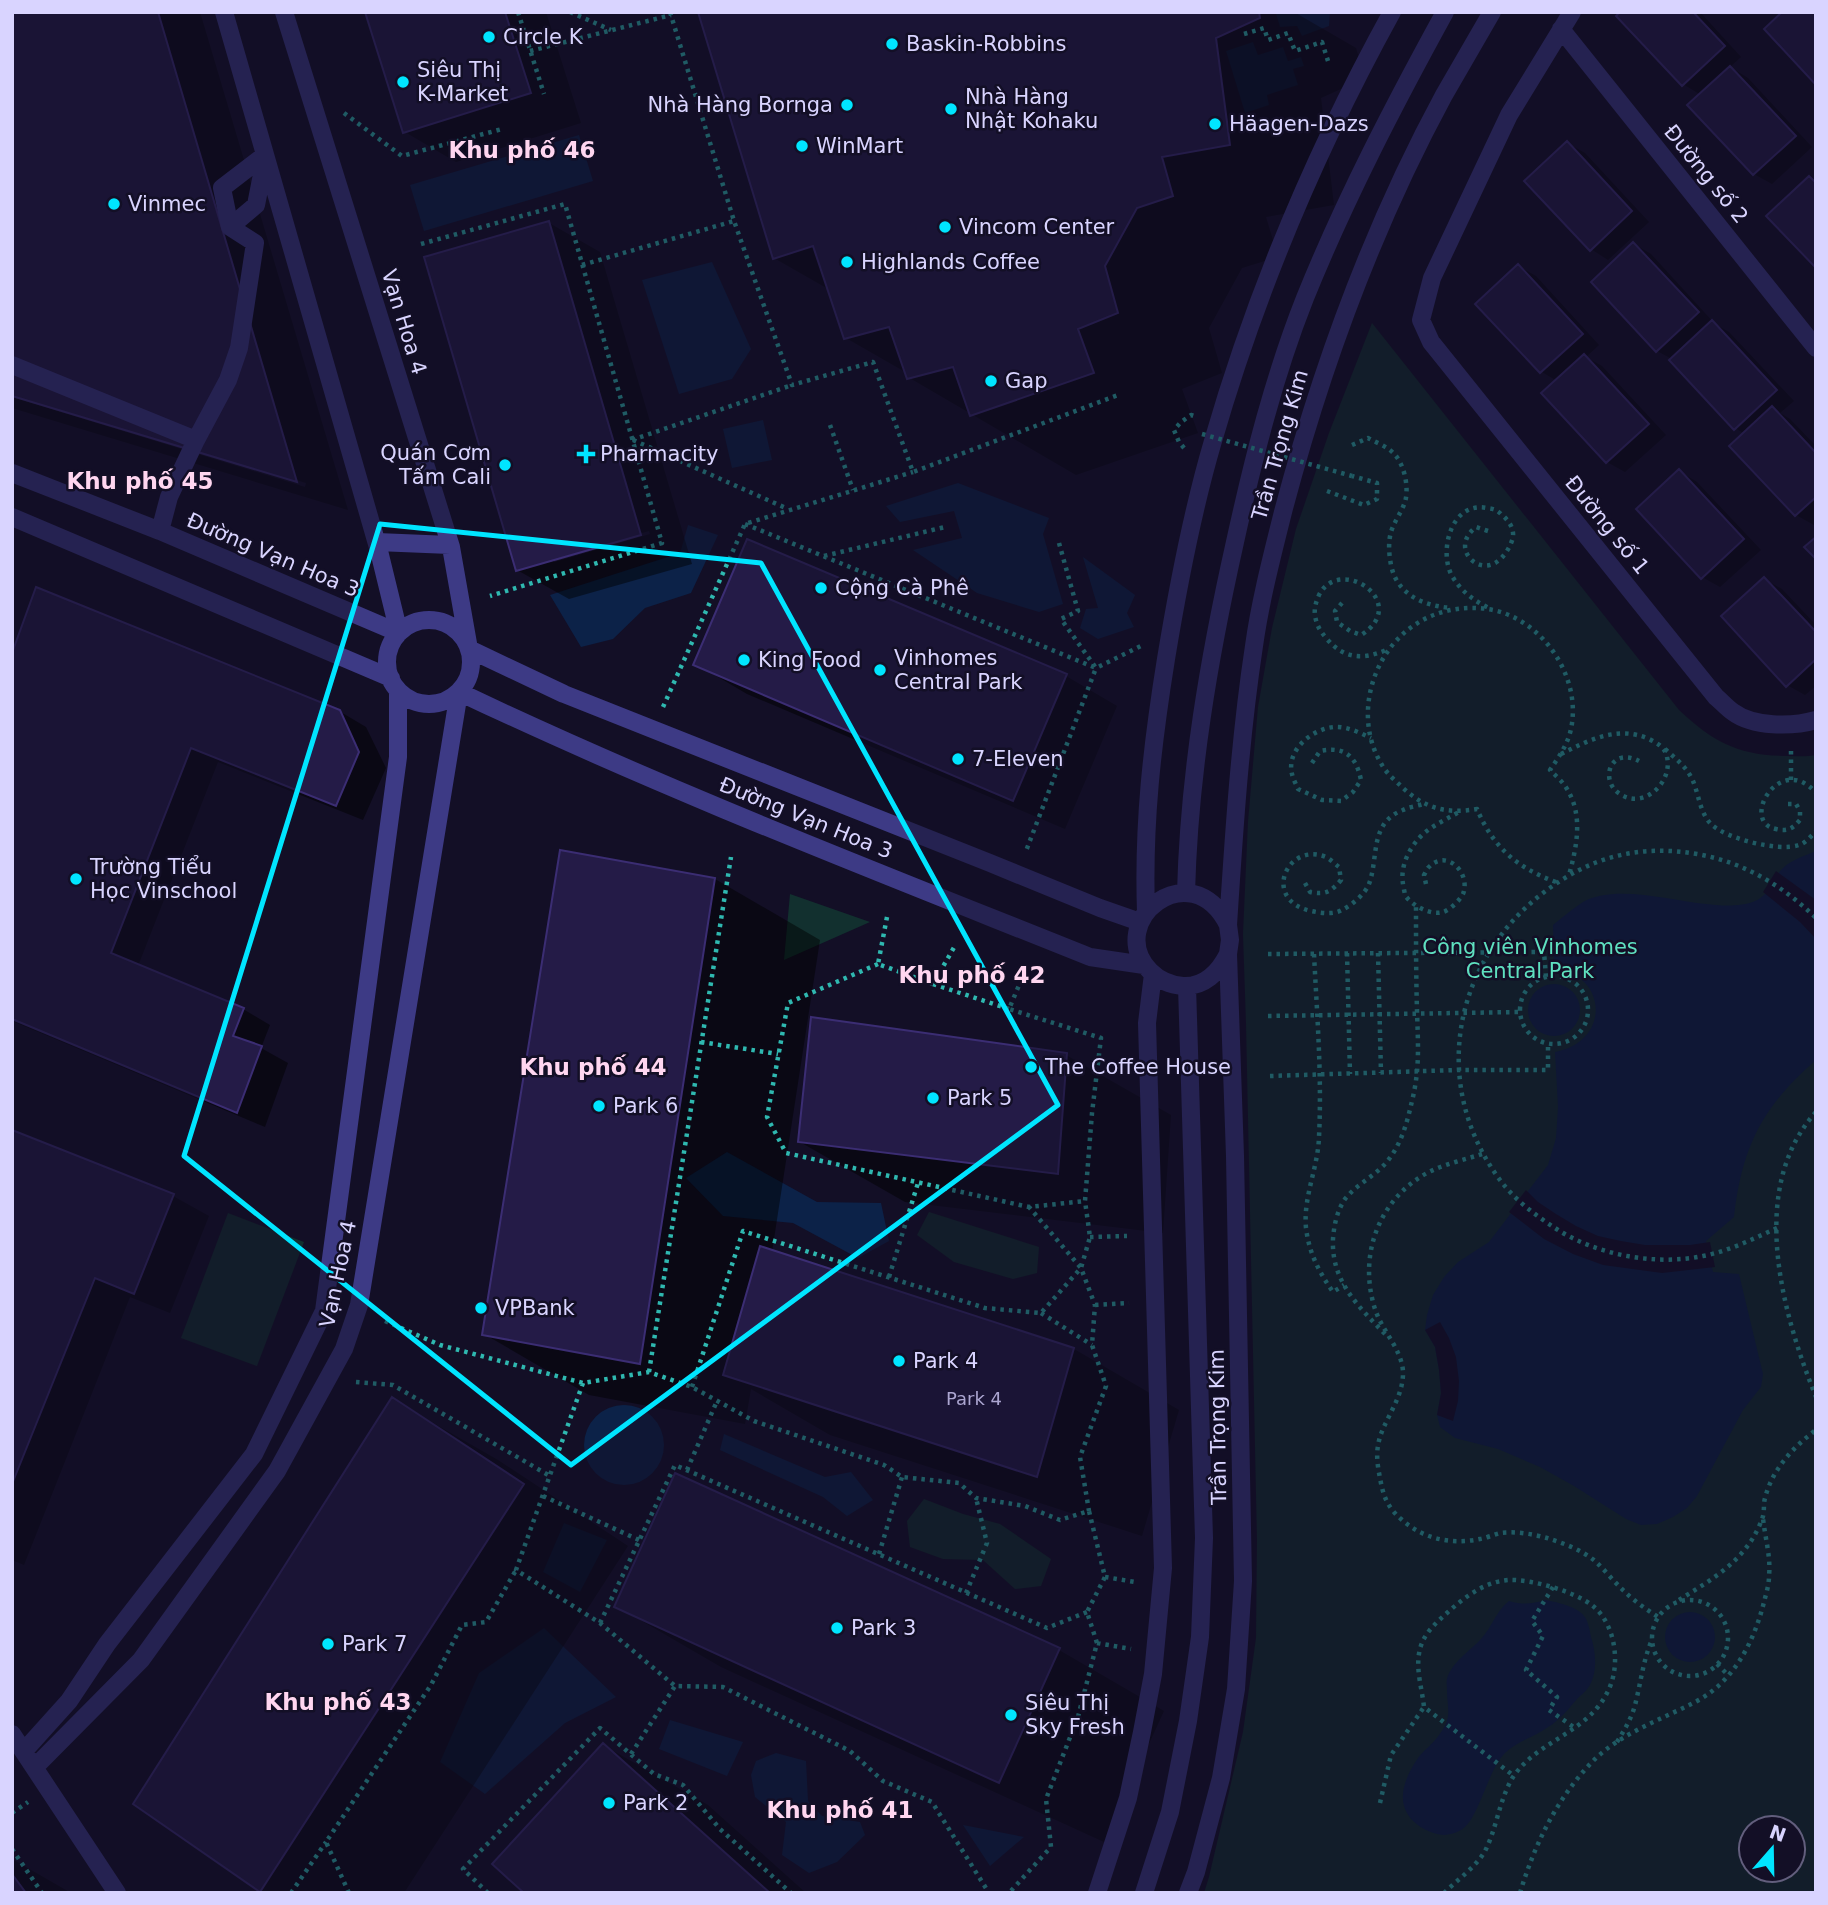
<svg xmlns="http://www.w3.org/2000/svg" width="1828" height="1905" font-family="'DejaVu Sans',sans-serif">
  <style>
    .green { fill: #12302f; fill-rule: evenodd }
    .water { fill: #0c2248 }
    .pier { fill: #130f26 }
    .shadow { fill: #0007; fill-rule: evenodd }
    .building { fill: #241b47; stroke: #3b2d73; stroke-width: 2 }
    .lines { fill: none; stroke-linecap: round; stroke-linejoin: round }
    .path { stroke: #2fb8b0; stroke-width: 4.5; stroke-dasharray: 3.5 5; stroke-linecap: butt }
    .minor { stroke: #3d3a85; stroke-width: 18 }
    .path-bridge { stroke: #2fb8b0; stroke-width: 4.5; stroke-dasharray: 3.5 5; stroke-linecap: butt }
    .marked { fill: none; stroke: #00e5ff; stroke-width: 5; stroke-linejoin: round }
    .poi-dot { fill: #00e5ff; stroke: #130f26; stroke-width: 2.5 }
    .labels { text-anchor: middle; dominant-baseline: central; stroke-width: 5; stroke-linejoin: round; paint-order: stroke }
    .number-label { font-size: 18px; fill: #aca6d1 }
    .poi-label { font-size: 21px; fill: #d9d4ff; stroke: #130f26; text-anchor: start }
    .street-label { font-size: 21px; fill: #d9d4ff; stroke: #130f26 }
    .park-label { font-size: 21px; fill: #5fe0c0; stroke: #130f26 }
    .neighbourhood-label { font-size: 23px; font-weight: bold; fill: #ffd6f0; stroke: #130f26 }
  </style>
  <rect width="100%" height="100%" fill="#130f26"/>
  <path class="green" d="M1372,323L1679,710C1713,742 1739,756 1788,756C1797,756 1807,757 1816,755V1893H1204L1209,1877L1243,1732L1256,1638L1257,1540L1246,1023L1243,934L1248,822L1258,707L1272,628L1296,529L1329,433ZM1751,1828H1793V1870H1751Z
    M790,894L870,922L784,960Z
    M929,1212L1039,1247L1037,1273L1013,1279L954,1262L917,1235Z
    M228,1213L304,1242L257,1366L181,1338Z
    M924,1499L963,1514L1000,1524L1051,1559L1041,1586L1015,1589L983,1560L943,1559L910,1547L907,1521Z"/>
  <path class="water" d="M1277,12H1330L1329,26L1302,36L1297,26L1280,27L1276,14Z
    M1253,42L1258,55L1283,47L1288,61L1301,57L1304,66L1293,69L1298,85L1267,95L1269,105L1245,113L1226,51Z
    M579,135L593,181L424,231L410,185Z
    M712,262L751,349L732,379L679,394L642,280Z
    M763,420L772,460L732,468L723,429Z
    M958,483L1049,518L1043,534L1063,604L1039,612L977,593L913,550L962,538L954,511L900,522L886,506Z
    M688,525L718,535L691,593L645,608L613,639L581,647L550,595L680,553Z
    M1083,557L1135,595L1127,613L1134,627L1098,639L1080,628L1086,609L1098,608Z
    M1816,851V1060C1762,1107 1742,1147 1734,1217L1706,1241L1713,1272L1739,1274L1763,1374L1761,1387L1743,1410L1697,1496L1687,1508L1673,1517L1657,1524L1641,1525L1626,1519L1574,1486L1540,1467L1498,1449L1455,1438L1440,1427L1437,1415L1441,1393L1439,1370L1435,1347L1425,1330L1427,1315L1433,1295L1444,1277L1458,1262L1489,1242L1548,1165L1556,1138L1558,1107L1555,1052C1611,1042 1608,974 1554,969L1553,925C1563,917 1572,909 1583,902C1616,884 1671,901 1706,904C1721,906 1741,907 1755,901C1770,895 1772,879 1782,869C1791,860 1804,856 1816,851Z
    M1528 1010a26 26 0 1 1 52 0a26 26 0 1 1-52 0Z
    M727,1152L817,1202L881,1203L889,1241L858,1258L793,1223L723,1216L686,1178Z
    M584 1445a40 40 0 1 1 80 0a40 40 0 1 1-80 0Z
    M724,1434L825,1477L851,1472L873,1500L847,1516L823,1497L720,1450Z
    M564,1523L607,1540L580,1592L543,1572Z
    M1546,1600C1559,1603 1582,1607 1587,1621C1589,1626 1590,1632 1591,1637C1596,1652 1598,1674 1588,1688C1585,1692 1580,1696 1577,1699C1565,1713 1558,1722 1542,1731C1530,1738 1515,1743 1505,1753C1487,1771 1479,1820 1461,1830C1448,1837 1438,1836 1426,1830C1393,1813 1400,1784 1418,1758C1424,1750 1433,1744 1439,1735C1453,1717 1447,1709 1447,1690C1447,1686 1446,1683 1447,1679C1451,1663 1470,1651 1481,1639C1492,1627 1496,1611 1509,1601C1523,1605 1532,1604 1546,1600Z
    M1665 1637a25 25 0 1 1 50 0a25 25 0 1 1-50 0Z
    M544,1628L616,1697L565,1723L485,1794L440,1762L479,1673Z
    M670,1720L743,1742L727,1776L659,1749Z
    M776,1753L806,1761L808,1801L822,1816L860,1822L865,1835L837,1862L809,1873L782,1855L786,1822L755,1797L751,1775L756,1761Z
    M963,1825L1024,1837L990,1866Z"/>
  <path class="pier" d="M1776,871L1816,900V939L1800,922L1763,892Z
    M1526,1190L1538,1202L1556,1214L1576,1226L1598,1236L1621,1241L1645,1245H1690L1710,1242L1715,1267L1662,1273L1603,1265L1573,1254L1544,1239L1509,1212Z
    M1440,1322L1449,1338L1456,1357L1459,1381L1458,1401L1453,1421L1437,1415L1441,1393L1439,1370L1435,1347L1425,1330Z"/>
  <path class="shadow" d="M12,12H200L348,510L12,408V397L305,487L306,483L12,394Z
    M367,12H546L581,123L456,162L405,132Z
    M700,12H1294L1356,48L1365,78L1321,98L1334,205L1266,217L1278,257L1242,268L1209,328L1222,373L1182,389L1198,433L1076,475L908,377L907,373L846,338L830,290L774,258Z
    M1623,12H1700L1741,57L1730,67L1748,78L1812,147L1772,184L1754,174L1701,95L1683,84Z
    M1567,143L1585,153L1649,222L1608,260L1591,249Z
    M549,223L600,252L692,564L569,599L517,570ZM649,531L650,534L554,562V558Z
    M1634,244L1651,254L1715,324L1729,332L1794,401L1780,413L1790,419L1816,446V523L1814,525L1796,515L1745,434L1735,428L1672,359L1657,351Z
    M1518,266L1536,276L1599,345L1586,357L1602,366L1666,435L1625,472L1607,462L1543,393L1557,381L1542,372L1477,304Z
    M1679,471L1697,482L1761,550L1720,587L1702,577Z
    M1764,579L1782,589L1816,625V686L1805,695L1787,685Z
    M12,644L16,647L339,711L366,727L386,768L363,820L218,762L138,966L243,1009L270,1025L261,1048L288,1063L265,1127L12,1021Z
    M696,664L1066,676L1117,706L1065,829L747,694Z
    M715,879L820,940L772,1252L1074,1349L1179,1410L1142,1536L830,1435L751,1389L745,1424L589,1395L484,1334Z
    M1066,1055L1171,1115L1163,1233L905,1202L800,1142Z
    M12,1132L173,1196L209,1216L170,1313L130,1297L24,1565L12,1560Z
    M393,1400L498,1460L628,1546L404,1893H265L135,1804Z
    M676,1475L1059,1650L1164,1711L1104,1842L721,1667L616,1606Z
    M603,1745L708,1805L806,1893H527Z
    M12,1859L71,1893H12Z"/>
  <path class="building" d="M12,12H158L297,482L12,396Z
    M365,12H505L531,93L403,133Z
    M698,12H1259L1260,18L1216,38L1230,145L1162,157L1173,196L1137,208L1105,266L1118,313L1078,329L1094,373L970,416L953,367L907,379L889,327L844,339L813,246L773,259Z
    M1620,12H1693L1725,46L1682,86L1616,16Z
    M1782,12H1816V85L1764,29Z
    M1730,66L1796,136L1753,175L1687,105Z
    M1567,141L1632,211L1590,251L1524,181Z
    M1809,176L1816,183V268L1766,216Z
    M549,221L641,535L516,571L424,257Z
    M1633,242L1699,312L1656,352L1591,282Z
    M1518,264L1583,334L1540,373L1475,304Z
    M1712,320L1777,390L1734,430L1669,360Z
    M1584,354L1649,424L1606,463L1541,393Z
    M1772,406L1816,453V497L1795,516L1729,446Z
    M1679,469L1744,539L1701,579L1636,509Z
    M1816,537V559L1804,547Z
    M747,539L1067,674L1013,801L693,665Z
    M1764,577L1816,632V659L1786,687L1721,616Z
    M36,587L340,710L359,752L336,806L191,748L111,953L244,1008L233,1036L262,1046L237,1113L12,1019V653Z
    M560,850L715,878L640,1364L482,1335Z
    M811,1017L1067,1053L1058,1174L798,1142Z
    M12,1130L174,1194L134,1294L95,1278L12,1484Z
    M760,1246L1074,1348L1037,1477L723,1375Z
    M392,1397L524,1484L260,1892L133,1804Z
    M675,1473L1060,1648L999,1783L614,1607Z
    M603,1743L770,1893H524L492,1864Z
    M12,1874L26,1893H12Z"/>
  <g class="lines">
    <path class="path" d="M518,12L544,94
      M570,12L611,30
      M670,12L734,221L792,385L873,362L913,472L1118,395
      M1244,34L1264,28L1268,40L1288,33L1295,51L1322,42L1328,61
      M530,51L671,15
      M344,113L402,156L502,129
      M421,244L565,204L662,543L490,596
      M582,265L734,221
      M830,425L853,490
      M632,440L792,385
      M633,440L788,509
      M1352,445L1368,438C1377,443 1389,447 1396,456C1405,467 1409,489 1405,502C1401,513 1394,522 1391,532C1388,543 1389,554 1391,565C1397,595 1424,606 1452,608
      M1184,448L1179,442L1174,430L1181,422L1191,415L1194,416
      M1327,491L1364,505L1377,499V483L1352,476
      M745,524L1096,668L1026,851
      M1488,531L1476,527C1450,547 1476,574 1495,563C1504,558 1511,546 1513,537C1514,527 1508,520 1501,514C1496,509 1493,509 1487,508C1452,501 1439,549 1451,574C1460,591 1474,601 1491,609
      M1059,543L1078,611L1061,619L1096,668L1141,646
      M824,556L945,527
      M1342,603L1335,611L1337,622L1350,631L1361,635C1412,603 1340,554 1319,595C1316,602 1314,608 1315,616C1317,626 1320,631 1327,639C1344,659 1363,660 1386,650
      M663,707L745,524L913,472
      M1665,749C1676,759 1687,767 1693,781C1699,795 1700,814 1712,825C1728,839 1779,852 1799,845C1806,843 1811,836 1816,831
      M1561,754C1589,740 1618,725 1649,739C1657,743 1665,747 1667,757C1673,782 1644,810 1620,794C1599,781 1610,746 1639,761
      M1312,763L1320,751C1345,746 1356,756 1361,780L1353,792L1341,801L1322,800L1298,789C1296,784 1293,779 1292,774C1286,750 1312,729 1334,727C1347,726 1360,733 1371,738
      M1791,780V750
      M1788,804H1796L1800,811V820C1793,828 1788,832 1776,829C1739,822 1780,751 1816,793
      M1556,882C1517,868 1493,847 1477,809C1447,814 1426,809 1403,788C1396,781 1387,774 1382,765C1352,717 1372,648 1421,621C1442,609 1469,605 1493,610C1545,621 1584,681 1570,733C1566,747 1558,758 1550,770C1555,775 1561,780 1565,786C1584,813 1577,846 1569,875
      M1305,883L1310,892C1325,895 1331,892 1341,880L1339,867C1335,864 1330,859 1326,857C1287,841 1261,900 1311,911C1321,913 1333,915 1342,910C1352,905 1365,894 1369,884C1379,857 1369,823 1403,810C1409,807 1417,806 1423,804
      M1426,884L1424,875C1426,872 1427,868 1430,866C1448,849 1471,874 1463,894C1460,900 1450,910 1443,912C1431,916 1411,905 1405,895C1405,894 1403,885 1403,884C1400,866 1409,848 1422,835C1433,825 1447,819 1459,812
      M887,917L878,964L933,984L956,944
      M1347,953L1350,1074
      M1378,953L1381,1073
      M1268,954L1544,952L1546,977
      M1314,954C1317,1015 1322,1076 1319,1137C1318,1168 1303,1197 1306,1228C1309,1253 1319,1272 1333,1292L1344,1285
      M878,964L788,1003L767,1117L786,1153L1029,1207L1085,1201
      M1025,971L1009,1009L1101,1038L1092,1113L1085,1201L1090,1237L1081,1268L1095,1305L1092,1345L1106,1386L1080,1457L1089,1511
      M1520 1010a34 34 0 1 1 68 0a34 34 0 1 1-68 0Z
      M933,984L1009,1009
      M1268,1016L1520,1012
      M701,1042L778,1054
      M1270,1076L1458,1070H1548V1043
      M1816,1112C1747,1188 1782,1313 1816,1397
      M1482,1154C1464,1160 1444,1164 1427,1173C1378,1200 1358,1256 1375,1309C1382,1331 1401,1348 1403,1371C1404,1400 1381,1422 1378,1446C1376,1456 1378,1468 1380,1478C1383,1495 1387,1507 1401,1519C1423,1539 1451,1545 1480,1539C1486,1538 1493,1535 1500,1533C1515,1531 1533,1534 1547,1538C1563,1543 1582,1550 1595,1561C1605,1570 1614,1582 1624,1591C1634,1601 1646,1609 1658,1617
      M1777,1228C1753,1239 1729,1251 1703,1256C1655,1266 1596,1255 1555,1228C1535,1215 1514,1199 1500,1180C1430,1086 1452,963 1543,893C1590,857 1638,844 1697,854C1743,862 1782,885 1816,918
      M1090,1237L1127,1236
      M889,1277L918,1183
      M1095,1305L1129,1303
      M1041,1313L1092,1345
      M385,1321L440,1345L583,1383L649,1372L692,1387L754,1421L884,1465L902,1477L959,1483L976,1498L1025,1506L1060,1520L1089,1511L1105,1577L1087,1612L1097,1643L1078,1717L1046,1799L1051,1847L1009,1893
      M1385,1334C1358,1306 1331,1281 1333,1239C1334,1225 1337,1211 1345,1199C1356,1185 1373,1177 1385,1164C1401,1146 1407,1123 1412,1101C1420,1069 1418,1044 1417,1011C1416,976 1416,941 1416,905
      M649,1372L731,857
      M356,1382L393,1385L550,1476
      M583,1383L516,1570L600,1623L675,1686L723,1687L850,1751L883,1781L932,1802L989,1893
      M692,1387L743,1231L985,1308L1041,1313L1081,1268L1029,1207
      M687,1470L717,1401
      M543,1496L639,1540
      M879,1554L902,1477
      M1105,1577L1135,1582
      M1553,1587L1532,1621L1543,1636L1526,1670L1557,1697L1549,1710L1575,1728
      M966,1593L987,1543L976,1498
      M1679,1600C1706,1583 1735,1567 1753,1538C1756,1533 1760,1525 1762,1519C1765,1512 1763,1505 1765,1498C1772,1470 1793,1447 1816,1430
      M1652 1638a38 38 0 1 1 76 0a38 38 0 1 1-76 0Z
      M600,1623L675,1465L1047,1628L1087,1612
      M1097,1643L1131,1649
      M1717,1664L1729,1676
      M1617,1742C1625,1729 1633,1716 1636,1701C1641,1681 1643,1662 1651,1642
      M631,1754L675,1686
      M1380,1803L1391,1755L1424,1707
      M12,1813L28,1802
      M12,1849L42,1893
      M291,1893L326,1842
      M349,1893L326,1842L431,1685L462,1625L486,1622L516,1570
      M488,1893L463,1869L600,1728L654,1774L683,1785L720,1829L791,1893
      M1444,1893C1457,1880 1476,1867 1485,1851C1497,1828 1499,1800 1513,1777C1539,1738 1593,1733 1611,1684C1620,1659 1614,1623 1593,1606C1574,1591 1531,1579 1508,1580C1484,1582 1465,1597 1448,1612C1436,1623 1424,1633 1420,1649C1415,1668 1422,1688 1424,1707L1514,1776
      M1520,1893C1535,1843 1558,1796 1595,1759C1623,1732 1663,1719 1697,1701C1734,1681 1754,1642 1764,1602C1766,1594 1769,1585 1769,1576C1771,1557 1765,1538 1763,1518"/>
    <path class="minor" d="M224,12L379,551L399,633
      M284,12L451,547L469,649L564,694L990,863L1100,908L1140,922
      M1572,12L1509,115L1432,278L1421,320L1431,342L1716,697C1722,702 1727,708 1733,712C1753,727 1792,727 1816,720
      M1561,29L1816,348
      M230,227L256,205L265,159
      M12,365L196,440
      M12,473L160,531L399,633
      M12,517L391,678
      M160,531L169,497L196,440L228,380L239,348L255,243L230,227L222,188L265,155
      M377,542L450,545
      M387 662a42 42 0 1 1 84 0a42 42 0 1 1-84 0Z
      M1186,893C1189,774 1209,658 1235,542C1253,460 1274,376 1305,298C1345,199 1394,105 1445,12
      M1146,912C1143,824 1152,746 1166,659C1178,586 1192,512 1213,441C1256,292 1317,148 1392,12
      M1228,925C1191,851 1103,922 1150,971C1159,980 1170,985 1183,986C1204,987 1219,972 1228,954
      M12,1734L117,1893
      M24,1751L69,1701L107,1644L254,1454L324,1311L398,757V690
      M35,1767L141,1660L277,1471L344,1349L359,1305L459,692C665,790 878,872 1090,957L1144,965
      M1097,1893L1128,1798L1142,1732L1153,1674L1163,1568L1147,1023L1153,974
      M1144,1893L1170,1812L1188,1721L1200,1637L1204,1538L1187,986
      M1188,1893L1196,1872L1221,1778L1236,1689L1243,1581L1235,1156L1228,954L1230,940L1228,925C1234,832 1240,738 1254,646C1260,602 1272,556 1283,512C1321,368 1373,226 1444,95C1460,67 1476,40 1492,12"/>
    <path class="path-bridge" d="M1202,434L1352,476"/>
  </g>
  <path d="M0 0H1828V1905H0ZM380,524L761,563L1058,1105L571,1465L184,1156Z" fill="#130f26" fill-opacity=".55" fill-rule="evenodd"/>
  <path class="marked" d="M380,524L761,563L1058,1105L571,1465L184,1156Z"/>
  <g class="poi-dot">
    <circle cx="489" cy="37" r="7"/>
    <circle cx="892" cy="44" r="7"/>
    <circle cx="403" cy="82" r="7"/>
    <circle cx="847" cy="105" r="7"/>
    <circle cx="951" cy="109" r="7"/>
    <circle cx="1215" cy="124" r="7"/>
    <circle cx="802" cy="146" r="7"/>
    <circle cx="114" cy="204" r="7"/>
    <circle cx="945" cy="227" r="7"/>
    <circle cx="847" cy="262" r="7"/>
    <circle cx="991" cy="381" r="7"/>
    <path d="M582.5 443.5h7v7h7v7h-7v7h-7v-7h-7v-7h7z"/>
    <circle cx="505" cy="465" r="7"/>
    <circle cx="821" cy="588" r="7"/>
    <circle cx="744" cy="660" r="7"/>
    <circle cx="880" cy="670" r="7"/>
    <circle cx="958" cy="759" r="7"/>
    <circle cx="76" cy="879" r="7"/>
    <circle cx="1031" cy="1067" r="7"/>
    <circle cx="933" cy="1098" r="7"/>
    <circle cx="599" cy="1106" r="7"/>
    <circle cx="481" cy="1308" r="7"/>
    <circle cx="899" cy="1361" r="7"/>
    <circle cx="837" cy="1628" r="7"/>
    <circle cx="328" cy="1644" r="7"/>
    <circle cx="1011" cy="1715" r="7"/>
    <circle cx="609" cy="1803" r="7"/>
  </g>
  <g class="labels">
    <g class="number-label">
      <text x="974" y="1398">Park 4</text>
    </g>
    <g class="poi-label">
      <text x="503" y="37">Circle K</text>
      <text x="906" y="44">Baskin-Robbins</text>
      <text x="417" y="70">Siêu Thị<tspan x="417" dy="24">K-Market</tspan></text>
      <text x="965" y="97">Nhà Hàng<tspan x="965" dy="24">Nhật Kohaku</tspan></text>
      <text x="833" y="105" text-anchor="end">Nhà Hàng Bornga</text>
      <text x="1229" y="124">Häagen-Dazs</text>
      <text x="816" y="146">WinMart</text>
      <text x="128" y="204">Vinmec</text>
      <text x="959" y="227">Vincom Center</text>
      <text x="861" y="262">Highlands Coffee</text>
      <text x="1005" y="381">Gap</text>
      <text x="491" y="453" text-anchor="end">Quán Cơm<tspan x="491" dy="24">Tấm Cali</tspan></text>
      <text x="600" y="454">Pharmacity</text>
      <text x="835" y="588">Cộng Cà Phê</text>
      <text x="894" y="658">Vinhomes<tspan x="894" dy="24">Central Park</tspan></text>
      <text x="758" y="660">King Food</text>
      <text x="972" y="759">7-Eleven</text>
      <text x="90" y="867">Trường Tiểu<tspan x="90" dy="24">Học Vinschool</tspan></text>
      <text x="1045" y="1067">The Coffee House</text>
      <text x="947" y="1098">Park 5</text>
      <text x="613" y="1106">Park 6</text>
      <text x="495" y="1308">VPBank</text>
      <text x="913" y="1361">Park 4</text>
      <text x="851" y="1628">Park 3</text>
      <text x="342" y="1644">Park 7</text>
      <text x="1025" y="1703">Siêu Thị<tspan x="1025" dy="24">Sky Fresh</tspan></text>
      <text x="623" y="1803">Park 2</text>
    </g>
    <g class="street-label">
      <text transform="translate(1706 174) rotate(51)">Đường số 2</text>
      <text transform="translate(404 322) rotate(73)">Vạn Hoa 4</text>
      <text transform="translate(1280 445) rotate(-74)">Trần Trọng Kim</text>
      <text transform="translate(1607 525) rotate(51)">Đường số 1</text>
      <text transform="translate(273 555) rotate(23)">Đường Vạn Hoa 3</text>
      <text transform="translate(806 818) rotate(22)">Đường Vạn Hoa 3</text>
      <text transform="translate(338 1274) rotate(-78)">Vạn Hoa 4</text>
      <text transform="translate(1218 1427) rotate(-91)">Trần Trọng Kim</text>
    </g>
    <g class="park-label">
      <text x="1530" y="947">Công viên Vinhomes<tspan x="1530" dy="24">Central Park</tspan></text>
    </g>
    <g class="neighbourhood-label">
      <text x="522" y="150">Khu phố 46</text>
      <text x="140" y="481">Khu phố 45</text>
      <text x="972" y="975">Khu phố 42</text>
      <text x="593" y="1067">Khu phố 44</text>
      <text x="338" y="1702">Khu phố 43</text>
      <text x="840" y="1810">Khu phố 41</text>
    </g>
  </g>
  <rect width="1828" height="1905" fill="none" stroke="#d9d4ff" stroke-width="28"/>
  <g transform="translate(1772 1849) rotate(20)"><circle r="33" fill="#130f26" stroke="#625e7d" stroke-width="2"/>
  <path d="M0-5L12 26L0 18L-12 26Z" fill="#00e5ff"/>
  <text y="-10" font-size="19" font-weight="bold" text-anchor="middle" fill="#d9d4ff">N</text>
  </g>
</svg>
